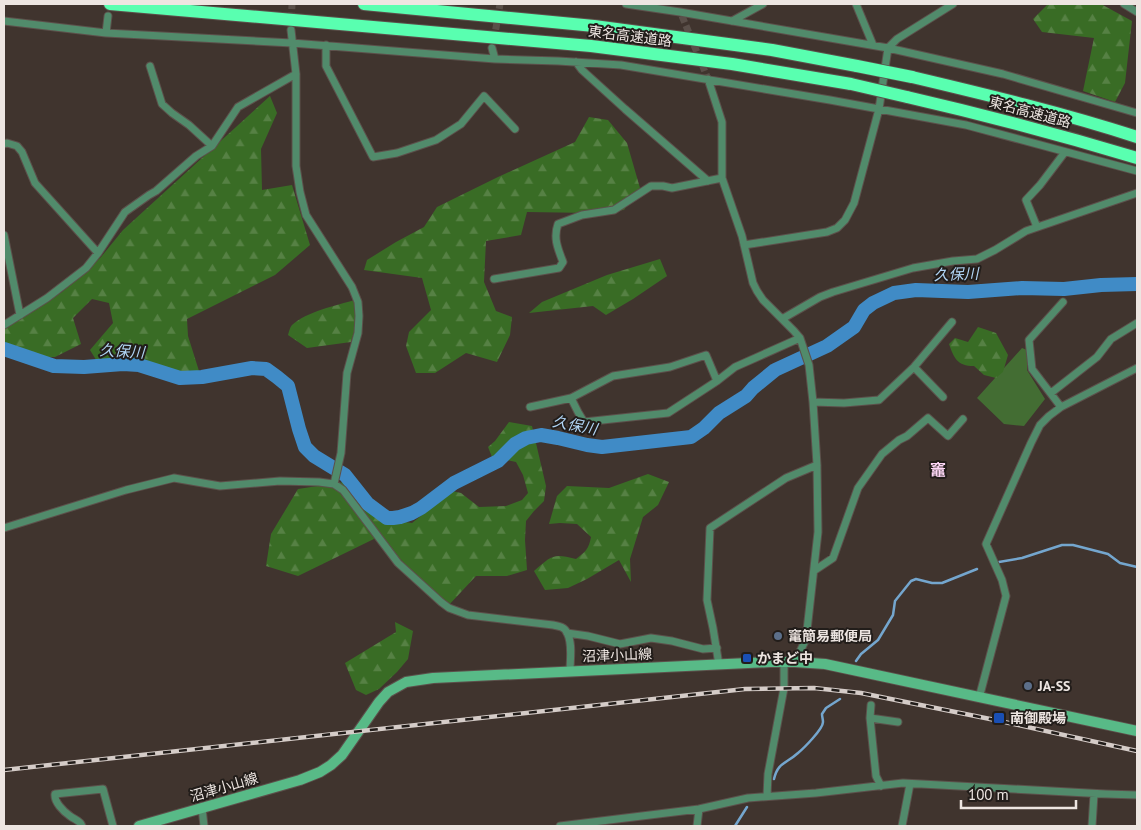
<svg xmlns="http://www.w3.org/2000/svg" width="1141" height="830" font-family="'PT Sans','Noto Sans JP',sans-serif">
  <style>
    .grass { fill: #436d33 }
    .forest { fill: url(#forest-firs) }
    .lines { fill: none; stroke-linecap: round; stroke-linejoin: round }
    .stream { stroke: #74a6ce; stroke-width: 2.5 }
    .river { stroke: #408bc6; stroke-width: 14 }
    .minor-tunnel { stroke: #5a4f49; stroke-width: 7; stroke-dasharray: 7 3.5; stroke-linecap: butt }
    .minor-casing { stroke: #5c504b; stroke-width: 9 }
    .secondary-casing { stroke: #5c504b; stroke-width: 12 }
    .motorway-casing { stroke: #5c504b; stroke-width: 14 }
    .minor { stroke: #518b6b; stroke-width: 7 }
    .secondary { stroke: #58ba87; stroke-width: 10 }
    .motorway { stroke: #59ffb0; stroke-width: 12 }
    .rail-casing { stroke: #d5ccc8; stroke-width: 4.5 }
    .rail { stroke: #221d1a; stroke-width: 2.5; stroke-dasharray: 8; stroke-linecap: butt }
    .motorway-bridge-casing { stroke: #5c504b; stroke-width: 14; stroke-linecap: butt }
    .motorway-bridge { stroke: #59ffb0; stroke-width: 12 }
    .service-dot { fill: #5c6f8a; stroke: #221d1a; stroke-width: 2 }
    .transit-dot { fill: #1a4fb4; stroke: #221d1a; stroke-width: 2 }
    .labels { text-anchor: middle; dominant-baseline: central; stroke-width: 4; stroke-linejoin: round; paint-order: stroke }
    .street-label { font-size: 14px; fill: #ede5e1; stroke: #221d1a }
    .poi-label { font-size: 14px; font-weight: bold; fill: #ede5e1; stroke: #221d1a; text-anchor: start }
    .water-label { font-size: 15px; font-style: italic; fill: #b1d5f5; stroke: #221d1a }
    .quarter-label { font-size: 16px; font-weight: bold; fill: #fcd5f5; stroke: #221d1a }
  </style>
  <defs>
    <pattern id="forest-firs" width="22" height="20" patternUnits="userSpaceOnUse" patternTransform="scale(1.25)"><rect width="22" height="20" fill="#396c25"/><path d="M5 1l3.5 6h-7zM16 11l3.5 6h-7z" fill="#568144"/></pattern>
  </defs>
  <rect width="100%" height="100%" fill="#40342e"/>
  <path class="grass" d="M1022,348L1027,350V370L1045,399L1024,426L1004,424L977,398Z"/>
  <path class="forest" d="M1048,4H1101L1132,21L1125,83L1115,102L1083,91L1094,38L1042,32L1033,19Z
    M270,96L277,113L261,149L262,190L292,185L310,245L275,275L187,319L188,336L199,371L189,378L98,363L90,350L113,323L109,303L92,299L73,318L81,344L55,357H17L4,346V329L62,292L101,257L123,230Z
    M589,117L608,120L627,143L640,188L624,210L592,213L527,212L521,235L486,241L484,282L496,311L512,317L510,335L497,362L466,353L435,373H416L406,346L409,332L431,310L422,278L364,270L367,260L396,242L424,227L437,207L498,177L575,142Z
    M660,259L667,276L633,299L606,315L593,306L529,313L542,302L607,275Z
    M355,300L359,316L351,342L307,348L288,335C289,332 290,327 292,325C306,312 337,305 355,300Z
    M978,327L996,333L1008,355L1003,372L996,378L984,375L974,366C957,366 954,358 949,344L955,338L968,342Z
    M509,422L532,426L546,486L544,501L534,511L526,521L525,540L527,570L507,576H476L447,607L378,537L298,576L266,566L271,534L298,489L344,482L391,520L412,523L452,491L461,493L479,507L506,506L522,500L528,493L523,475L516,462L492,457L488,447L495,441Z
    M648,474L669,482L658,505L643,517L630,559L631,582L619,560L587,579L568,588L545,590L534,571C552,556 552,553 576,559C585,552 589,549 591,537L577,524L560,523L549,524L557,496L567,486L609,488Z
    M395,622L413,631L408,659L397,672L379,689L366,695L356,690L345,663L396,632Z"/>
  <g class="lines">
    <path class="stream" d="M999,562L1022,558L1062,545H1073L1108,554L1120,563L1137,567
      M856,661L861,654L878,640L893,615L895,601L911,581L916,579L932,583H942L977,569
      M774,779C778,762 786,764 798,753C804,748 823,729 823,722C823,719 822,717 822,714L826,708L840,699
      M735,826L747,807"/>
    <path class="river" d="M4,349L54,366L84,367L123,364L139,365L180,378L202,377L252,368L266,369L277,377L288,386L299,429L305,447L314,456L345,475L368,504L387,518H393L400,517L412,513L421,508L454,483L498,461L515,444L526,438L541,435L558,438L587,445L602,447L691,437L704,428L719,413L746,396L753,388L775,370L827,346L854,327L864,310L873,303L894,293L916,290L968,292L1022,288L1064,289L1101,285L1137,284"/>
    <path class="minor-tunnel" d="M682,16L708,79
      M291,30L292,4
      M494,40L500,4"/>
    <g class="minor-casing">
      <path id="minor" d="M626,4L680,12L888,48L1003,74L1137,113
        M856,4L873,45
        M1124,4L1137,12
        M4,21L106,33L292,43L495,59L558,61L621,65L830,100L966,125L1137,171
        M732,21L763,4
        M291,30L296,74V166L300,192L306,215L352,287L358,302L359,316L358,333L347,373L341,453L334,484
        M106,33L108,16
        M326,45V66L373,157L397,153L436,140L461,124L484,96L515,129
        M492,48L495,59
        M576,62L582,70L625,109L708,181
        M150,66L162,104L172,113L189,125L212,146
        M708,79L722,122V178L742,236L753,283L757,291L763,300L794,331L800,338L809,365L813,402L817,465L818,532L806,639L795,662
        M4,144L7,143L17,146L22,152L35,183L98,253
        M1037,227L1026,200L1040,185L1065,152
        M4,235L20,315
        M744,245L827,232L837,228L845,220L854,203L879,109L888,48L897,39L953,4
        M494,279L559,268L563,262C558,249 553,238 558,224L582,215L614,210L651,186H663L672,188L722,178
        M782,319L820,297L833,292L913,268L953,261L977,259L995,250L1026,231L1137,193
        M4,325L47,298L86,268L98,253L125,212L149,195L156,191L196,156L212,146L238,107L296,74
        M914,367L943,397
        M1051,393L1097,357L1111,339L1137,323
        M571,398L578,412L584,422L668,413L717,381L735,367L800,338
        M813,402L844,403L879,400L914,367L952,322
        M530,407L571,398L613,376L670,367L706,355L717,381
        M1061,407L1032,369L1029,340L1063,302
        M4,528L126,490L174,478L220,486L280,481L319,482L334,484L343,490L398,563L441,602L449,608L468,615L553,625C559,626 565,627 567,633C573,643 570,660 570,671
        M815,570L833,558L858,488L882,454L899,440L907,436L928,418L948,436L963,419
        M567,633L588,636L620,644L651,638L672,641L703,649L717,648
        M719,665L713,628L707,600L710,528L786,478L817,465
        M979,698L1006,596L1002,580L986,544L1031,443L1040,425L1049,416L1061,407L1137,368
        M871,705L870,718L876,776L881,786
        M870,718L898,722
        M767,796L768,774L784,688V662
        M202,808L204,826
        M82,826C80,820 75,820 70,816C63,811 54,802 55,794L103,789L113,826
        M560,826L699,809L748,798L816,793L903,783L1106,794L1137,795
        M697,826L699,809
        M902,826L910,784
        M1092,826L1094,794"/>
    </g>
    <g class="secondary-casing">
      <path id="secondary" d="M139,826L300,780L320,772L331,765L342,755L379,702L388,692L406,682L433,678L770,662H795L825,664L1137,731"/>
    </g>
    <g class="motorway-casing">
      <path id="motorway" d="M110,4L591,46L732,64L851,84
        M364,4L594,26L772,50L857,66
        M912,77C988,95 1063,113 1137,137
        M907,97C985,115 1061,135 1137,158"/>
    </g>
    <use href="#minor" class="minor"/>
    <use href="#secondary" class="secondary"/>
    <use href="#motorway" class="motorway"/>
    <g class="rail-casing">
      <path id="rail" d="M4,770L745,689L814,688L861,693L1000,721L1137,751"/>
    </g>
    <use href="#rail" class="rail"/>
    <g class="motorway-bridge-casing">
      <path id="motorway-bridge" d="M857,66L912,77
        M851,84L907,97"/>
    </g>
    <use href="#motorway-bridge" class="motorway-bridge"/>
  </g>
  <g class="service-dot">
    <circle cx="778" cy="636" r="5"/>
    <circle cx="1028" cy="686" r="5"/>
  </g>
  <g class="transit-dot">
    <rect x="742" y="653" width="10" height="10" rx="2.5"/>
    <rect x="993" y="712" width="12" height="12" rx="2.5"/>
  </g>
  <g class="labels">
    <g class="street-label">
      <text transform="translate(630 36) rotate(7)">東名高速道路</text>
      <text transform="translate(1030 112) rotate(15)">東名高速道路</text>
      <text transform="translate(617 655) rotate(-2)">沼津小山線</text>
      <text transform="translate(224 787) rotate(-16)">沼津小山線</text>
    </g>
    <g class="poi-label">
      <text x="788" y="636">竃簡易郵便局</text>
      <text x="757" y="658">かまど中</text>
      <text x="1038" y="686">JA-SS</text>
      <text x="1010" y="718">南御殿場</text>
    </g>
    <g class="water-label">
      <text transform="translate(956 274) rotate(-2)">久保川</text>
      <text transform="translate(122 351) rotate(3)">久保川</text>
      <text transform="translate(575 425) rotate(11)">久保川</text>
    </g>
    <g class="quarter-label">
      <text x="938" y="470">竈</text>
    </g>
  </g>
  <rect width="1141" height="830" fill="none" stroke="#ede5e1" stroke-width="10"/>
  <path d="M961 800v8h115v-8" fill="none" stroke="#ede5e1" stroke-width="2.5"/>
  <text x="968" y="800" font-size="15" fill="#ede5e1" stroke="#221d1a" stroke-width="4" paint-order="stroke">100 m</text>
</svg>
